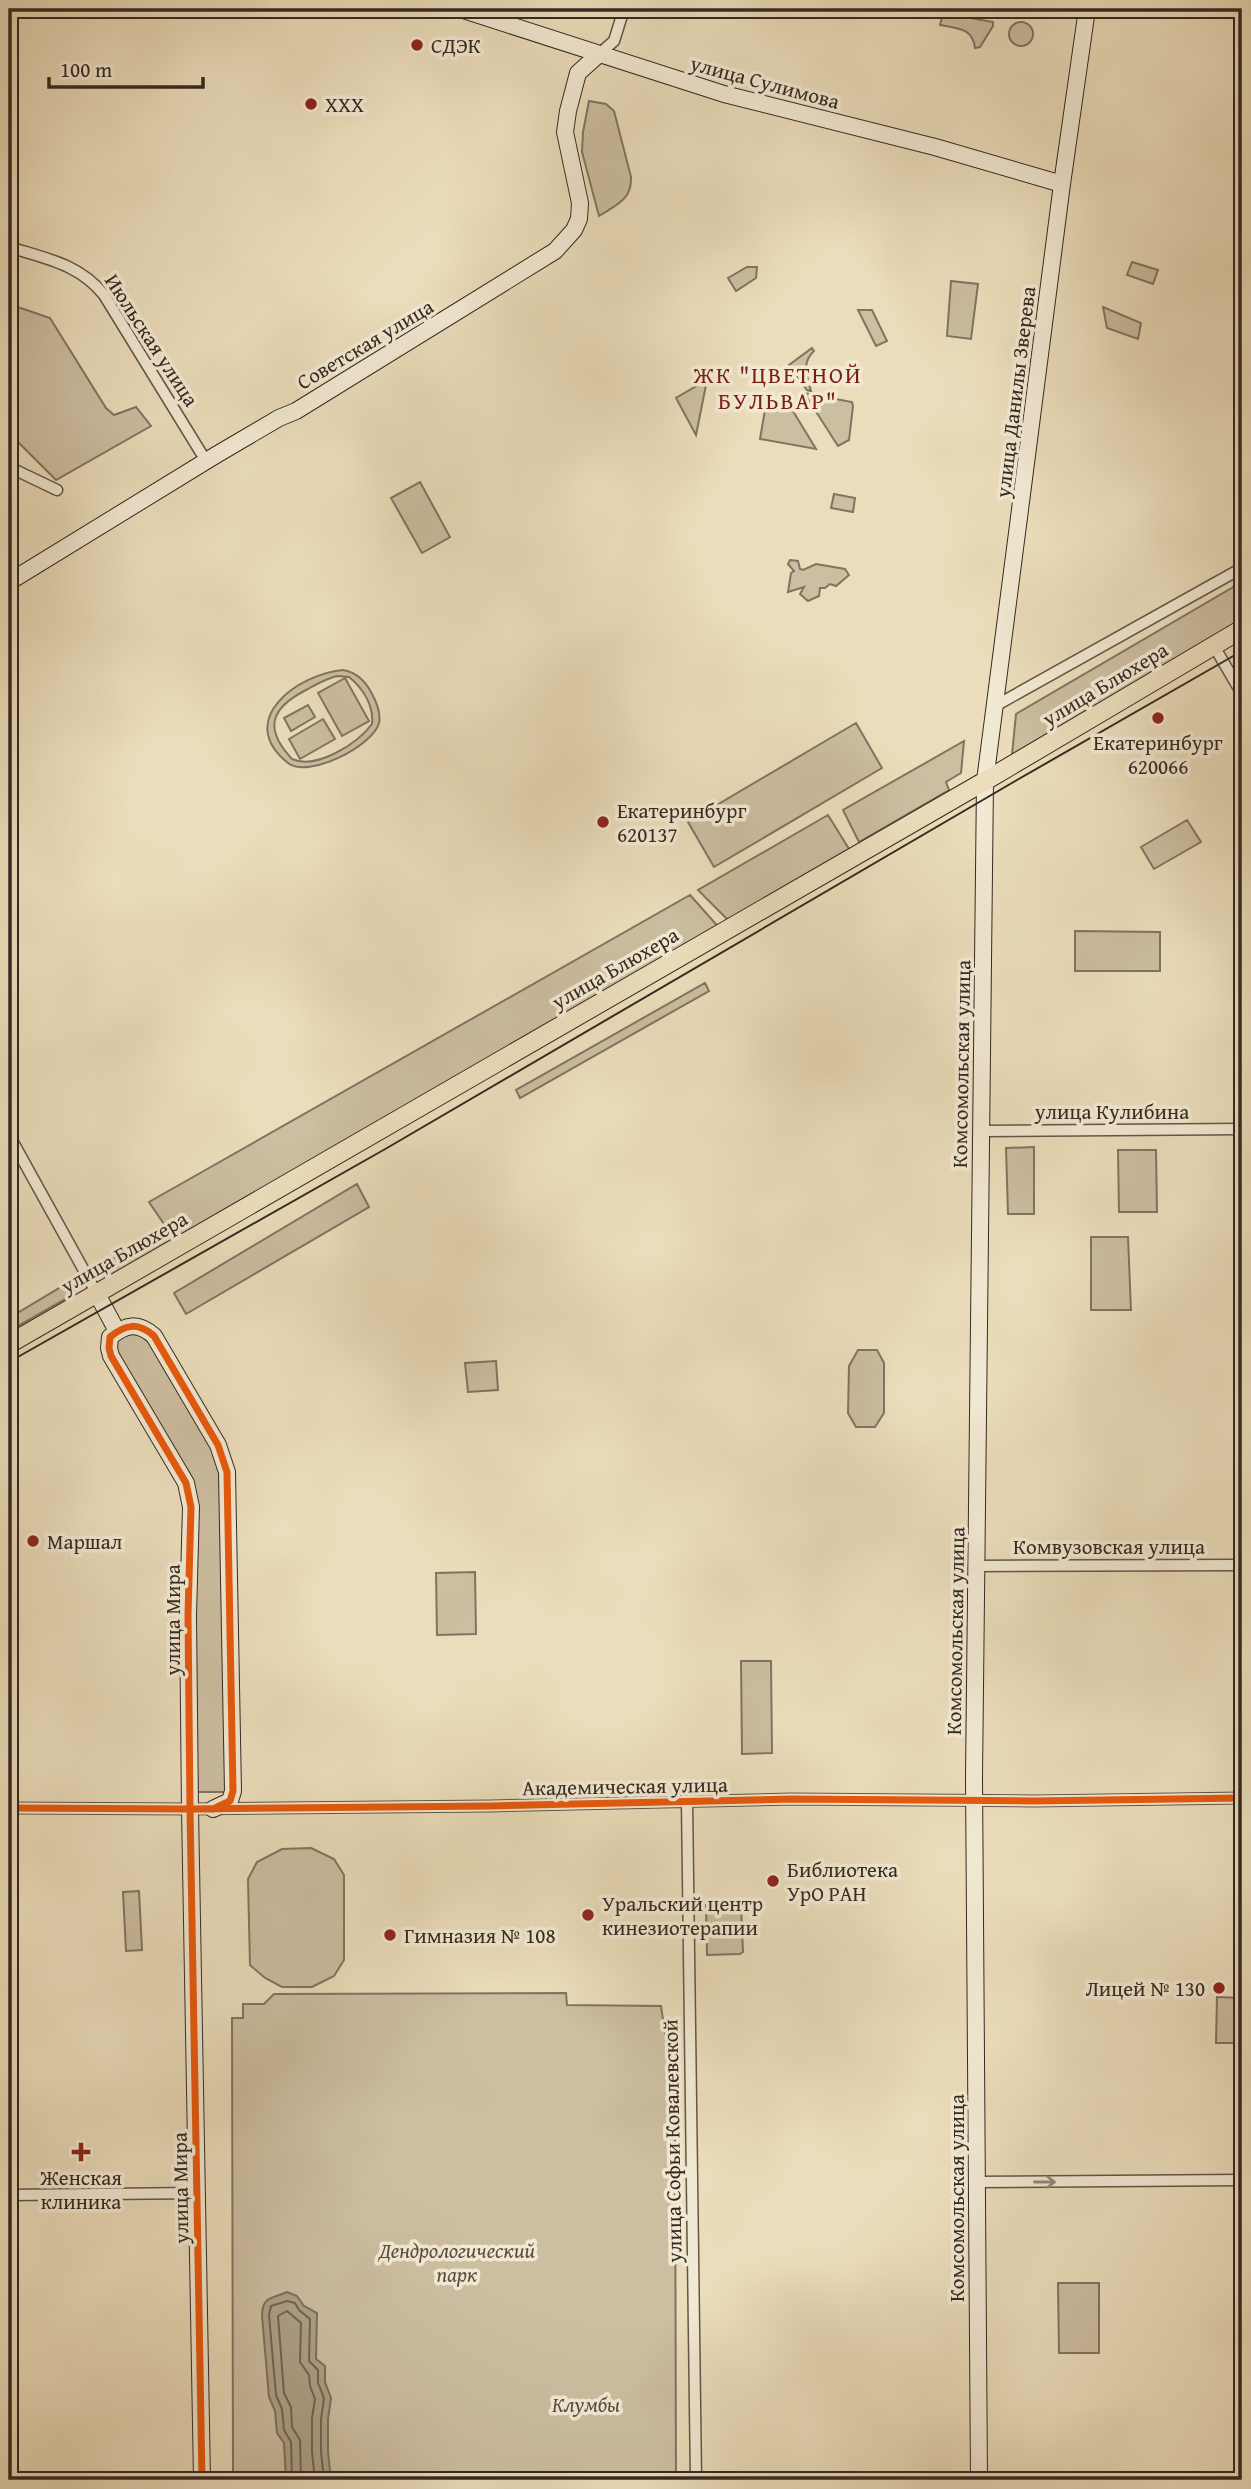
<svg xmlns="http://www.w3.org/2000/svg" width="1251" height="2489" font-family="'Gentium Book Plus',serif">
  <style>
    .green { fill: #ccbea1; stroke: #807461; stroke-width: 2; fill-rule: evenodd }
    .water { fill: #ada087; stroke: #7d705e; stroke-width: 2 }
    .lines { fill: none; stroke-linecap: round; stroke-linejoin: round }
    .shore { stroke: #706454; stroke-width: 2 }
    .street-casing { stroke: #625648; stroke-width: 13 }
    .secondary-casing { stroke: #342921; stroke-width: 18 }
    .primary-casing { stroke: #342921; stroke-width: 20 }
    .street { stroke: #f2e9d3; stroke-width: 10 }
    .secondary { stroke: #f2e9d3; stroke-width: 16 }
    .primary { stroke: #ebddbb; stroke-width: 18 }
    .tram { stroke: #342921; stroke-width: 2 }
    .cycleway-casing { stroke: #f2e9d3; stroke-width: 11 }
    .cycleway { stroke: #e8590c; stroke-width: 7 }
    .oneway { stroke: #93897a }
    .poi-dot { fill: #8f2418; stroke: #f2e9d3; stroke-width: 2.5 }
    .labels { text-anchor: middle; dominant-baseline: central; stroke-width: 7; stroke-linejoin: round; paint-order: stroke }
    .poi-label { font-size: 21px; fill: #342921; stroke: #f2e9d3; text-anchor: start }
    .street-label { font-size: 21px; fill: #342921; stroke: #f2e9d3 }
    .park-label { font-size: 21px; font-style: italic; fill: #5a4e41; stroke: #f2e9d3 }
    .neighbourhood-label { font-size: 23px; letter-spacing: 2px; fill: #7a1f14; stroke: #f2e9d3 }
  </style>
  <rect width="100%" height="100%" fill="#ebddbb"/>
  <filter id="stains"><feTurbulence type="fractalNoise" baseFrequency=".00286" numOctaves="4"/><feColorMatrix values="0 0 0 0 .2 0 0 0 0 .09 0 0 0 0 .02 0 0 0 .5 -.17"/></filter>
  <radialGradient id="worn" r=".72"><stop offset=".6" stop-color="#630" stop-opacity="0"/><stop offset="1" stop-color="#630" stop-opacity=".3"/></radialGradient>
  <path class="green" d="M943,13L993,22V26L980,47L975,48C973,28 957,28 940,25Z
    M1009 34a12 12 0 1 1 24 0a12 12 0 1 1-24 0Z
    M589,101L606,104L614,111L631,177C632,200 616,205 599,216L582,152L583,132Z
    M1132,262L1158,270L1153,284L1127,275Z
    M747,267H757L756,278L736,291L728,278Z
    M951,281L978,284L971,339L947,336Z
    M9,304L50,318L106,408L114,415L136,407L151,426L56,480L18,442L9,440Z
    M1103,307L1141,323L1138,339L1107,328Z
    M858,310H872L887,341L876,346Z
    M812,348L814,351C801,363 807,376 811,391L807,390L789,365Z
    M707,380L696,435L676,398Z
    M804,393L852,402L853,406L849,440L838,446Z
    M785,398L816,449L760,439L766,404Z
    M420,482L450,537L422,553L391,498Z
    M834,494L855,498L853,512L831,508Z
    M790,560L798,561L800,569L803,570L816,564L845,569L849,575L836,586L830,584L825,588H820L819,596L808,601L800,594L804,587L788,592L791,573L794,571L788,564Z
    M1242,582V622L1012,755L1016,714Z
    M343,670C356,672 365,681 371,692C376,701 381,714 379,723C373,746 308,779 288,763C234,720 298,674 343,670ZM337,676L349,677C363,688 374,706 372,724C358,743 317,770 292,759C263,728 271,708 306,690C317,684 325,679 337,676Z
    M345,678L369,721L342,736L318,693Z
    M308,705L315,717L291,731L284,718Z
    M323,719L335,739L300,759L289,739Z
    M856,723L882,768L714,867L688,822Z
    M964,741L961,773L946,782L949,790L859,842L843,810Z
    M828,815L854,857L734,926L698,890Z
    M1187,820L1201,842L1154,869L1141,847Z
    M690,895L723,932L110,1285L99,1267L166,1227L149,1202Z
    M1075,931L1160,932V971H1075Z
    M705,983L709,991L520,1098L516,1090Z
    M1034,1147V1214H1008L1006,1148Z
    M1118,1150H1156L1157,1212H1119Z
    M357,1184L369,1207L186,1314L174,1293Z
    M1091,1237H1128L1131,1310H1091Z
    M66,1284L72,1295L9,1331V1318Z
    M137,1325L218,1445L233,1786L224,1792H191V1507L178,1467L110,1337Z
    M858,1350H877L884,1363V1413L875,1427H856L848,1413L849,1366Z
    M496,1361L498,1390L468,1392L465,1363Z
    M475,1572L476,1634L437,1635L436,1573Z
    M741,1661H771L772,1753L742,1754Z
    M311,1848L334,1859L344,1875V1960L334,1976L312,1987H282L265,1978L250,1965L248,1879L257,1862L282,1849Z
    M139,1891L142,1950L126,1951L123,1892Z
    M706,1904L741,1907L743,1952L740,1954L707,1955Z
    M566,1993L567,2005L661,2006L675,2099L676,2480H233L232,2018H243V2004H264L274,1994Z
    M1217,1997L1242,1998V2043H1216Z
    M1058,2283H1099V2353H1059Z"/>
  <path class="water" d="M287,2292L297,2296L304,2306L317,2313L316,2359L325,2366V2382L331,2398L328,2419V2452L331,2480H286L284,2443L277,2433L275,2411L269,2397L262,2316C262,2296 272,2299 287,2292Z"/>
  <g class="lines">
    <path class="shore" d="M292,2480L291,2442L284,2430L282,2409L276,2395L269,2315L271,2306L287,2301L295,2303L299,2310L310,2319L309,2361L318,2370V2383L324,2398L321,2419V2452L324,2480
      M301,2480L300,2440L292,2427L291,2407L284,2393L278,2316L287,2311L301,2323L300,2362L309,2375L310,2386L315,2399L312,2418V2452L315,2480"/>
    <g class="street-casing">
      <path id="street" d="M598,55L614,41L624,9
        M9,247C44,258 80,264 104,295L206,461
        M9,467L57,490
        M1214,646L1242,694
        M995,706L1242,568
        M981,1131L1242,1129
        M9,1135L97,1294
        M977,1566L1242,1565
        M687,1802L696,2480
        M9,1808L190,1809L491,1806L791,1799L1034,1801L1242,1798
        M976,2182L1242,2180
        M9,2195L198,2193"/>
    </g>
    <g class="secondary-casing">
      <path id="secondary" d="M460,9L724,94L935,147L1062,184
        M9,582L216,455L279,418L296,411L555,251L574,230L579,219L580,203L565,132L568,111L578,73L598,55
        M97,1294L117,1331
        M202,2480L190,1809L188,1615L191,1507L186,1483L111,1356L109,1348L110,1337C126,1324 138,1322 154,1336L218,1445L227,1472L233,1791L230,1801L213,1809
        M979,2480L974,1778L985,781L1062,184L1087,9"/>
    </g>
    <g class="primary-casing">
      <path id="primary" d="M9,1344L985,781L1242,629"/>
    </g>
    <use href="#street" class="street"/>
    <use href="#secondary" class="secondary"/>
    <use href="#primary" class="primary"/>
    <path class="tram" d="M9,1362L387,1148L1017,780L1242,651"/>
    <g class="cycleway-casing">
      <path id="cycleway" d="M9,1808L190,1809L491,1806L791,1799L1034,1801L1242,1798
        M202,2480L190,1809L188,1615L191,1507L186,1483L111,1356L109,1348L110,1337C126,1324 138,1322 154,1336L218,1445L227,1472L233,1791L230,1801L213,1809"/>
    </g>
    <use href="#cycleway" class="cycleway"/>
  </g>
  <defs><path id="oneway-shaft" d="M-6 0H5M1.5-3L5.5 0L1.5 3" fill="none" stroke-width="1.6" stroke-linecap="round" stroke-linejoin="round" transform="scale(1.75)"/></defs>
  <use class="oneway" href="#oneway-shaft" transform="translate(1045 2182)"/>
  <g class="poi-dot">
    <circle cx="417" cy="45" r="7"/>
    <circle cx="311" cy="104" r="7"/>
    <circle cx="1158" cy="718" r="7"/>
    <circle cx="603" cy="822" r="7"/>
    <circle cx="33" cy="1541" r="7"/>
    <circle cx="773" cy="1881" r="7"/>
    <circle cx="588" cy="1915" r="7"/>
    <circle cx="390" cy="1935" r="7"/>
    <circle cx="1219" cy="1988" r="7"/>
    <path d="M77.5 2141.5h7v7h7v7h-7v7h-7v-7h-7v-7h7z"/>
  </g>
  <g class="labels">
    <g class="poi-label">
      <text x="431" y="45">СДЭК</text>
      <text x="325" y="104">XXX</text>
      <text x="1158" y="742" text-anchor="middle">Екатеринбург<tspan x="1158" dy="24">620066</tspan></text>
      <text x="617" y="810">Екатеринбург<tspan x="617" dy="24">620137</tspan></text>
      <text x="47" y="1541">Маршал</text>
      <text x="787" y="1869">Библиотека<tspan x="787" dy="24">УрО РАН</tspan></text>
      <text x="602" y="1903">Уральский центр<tspan x="602" dy="24">кинезиотерапии</tspan></text>
      <text x="404" y="1935">Гимназия № 108</text>
      <text x="1205" y="1988" text-anchor="end">Лицей № 130</text>
      <text x="81" y="2177" text-anchor="middle">Женская<tspan x="81" dy="24">клиника</tspan></text>
    </g>
    <g class="street-label">
      <text transform="translate(765 82) rotate(15)">улица Сулимова</text>
      <text transform="translate(152 340) rotate(57)">Июльская улица</text>
      <text transform="translate(365 344) rotate(-31)">Советская улица</text>
      <text transform="translate(1015 392) rotate(-83)">улица Данилы Зверева</text>
      <text transform="translate(1105 684) rotate(-31)">улица Блюхера</text>
      <text transform="translate(615 968) rotate(-30)">улица Блюхера</text>
      <text transform="translate(961 1064) rotate(-89)">Комсомольская улица</text>
      <text x="1112" y="1111">улица Кулибина</text>
      <text transform="translate(124 1252) rotate(-30)">улица Блюхера</text>
      <text x="1109" y="1546">Комвузовская улица</text>
      <text transform="translate(172 1620) rotate(-90)">улица Мира</text>
      <text transform="translate(955 1631) rotate(-89)">Комсомольская улица</text>
      <text transform="translate(625 1786) rotate(-1)">Академическая улица</text>
      <text transform="translate(672 2141) rotate(-91)">улица Софьи Ковалевской</text>
      <text transform="translate(180 2188) rotate(-91)">улица Мира</text>
      <text transform="translate(956 2198) rotate(-90)">Комсомольская улица</text>
    </g>
    <g class="park-label">
      <text x="457" y="2250">Дендрологический<tspan x="457" dy="24">парк</tspan></text>
      <text x="586" y="2404">Клумбы</text>
    </g>
    <g class="neighbourhood-label">
      <text x="778" y="374">ЖК "ЦВЕТНОЙ<tspan x="778" dy="26">БУЛЬВАР"</tspan></text>
    </g>
  </g>
  <rect width="1251" height="2489" fill="none" stroke="#ebddbb" stroke-width="35"/>
  <rect x="10" y="10" width="1230" height="2468" fill="none" stroke="#342921" stroke-width="3.5"/>
  <rect x="18" y="18" width="1216" height="2454" fill="none" stroke="#342921" stroke-width="2"/>
  <path d="M49 77v10h154v-10" fill="none" stroke="#342921" stroke-width="3.5"/>
  <text x="60" y="77" font-size="21" fill="#342921" stroke="#f2e9d3" stroke-width="5" paint-order="stroke">100 m</text>
  <rect width="100%" height="100%" filter="url(#stains)"/>
  <rect width="100%" height="100%" fill="url(#worn)"/>
</svg>
